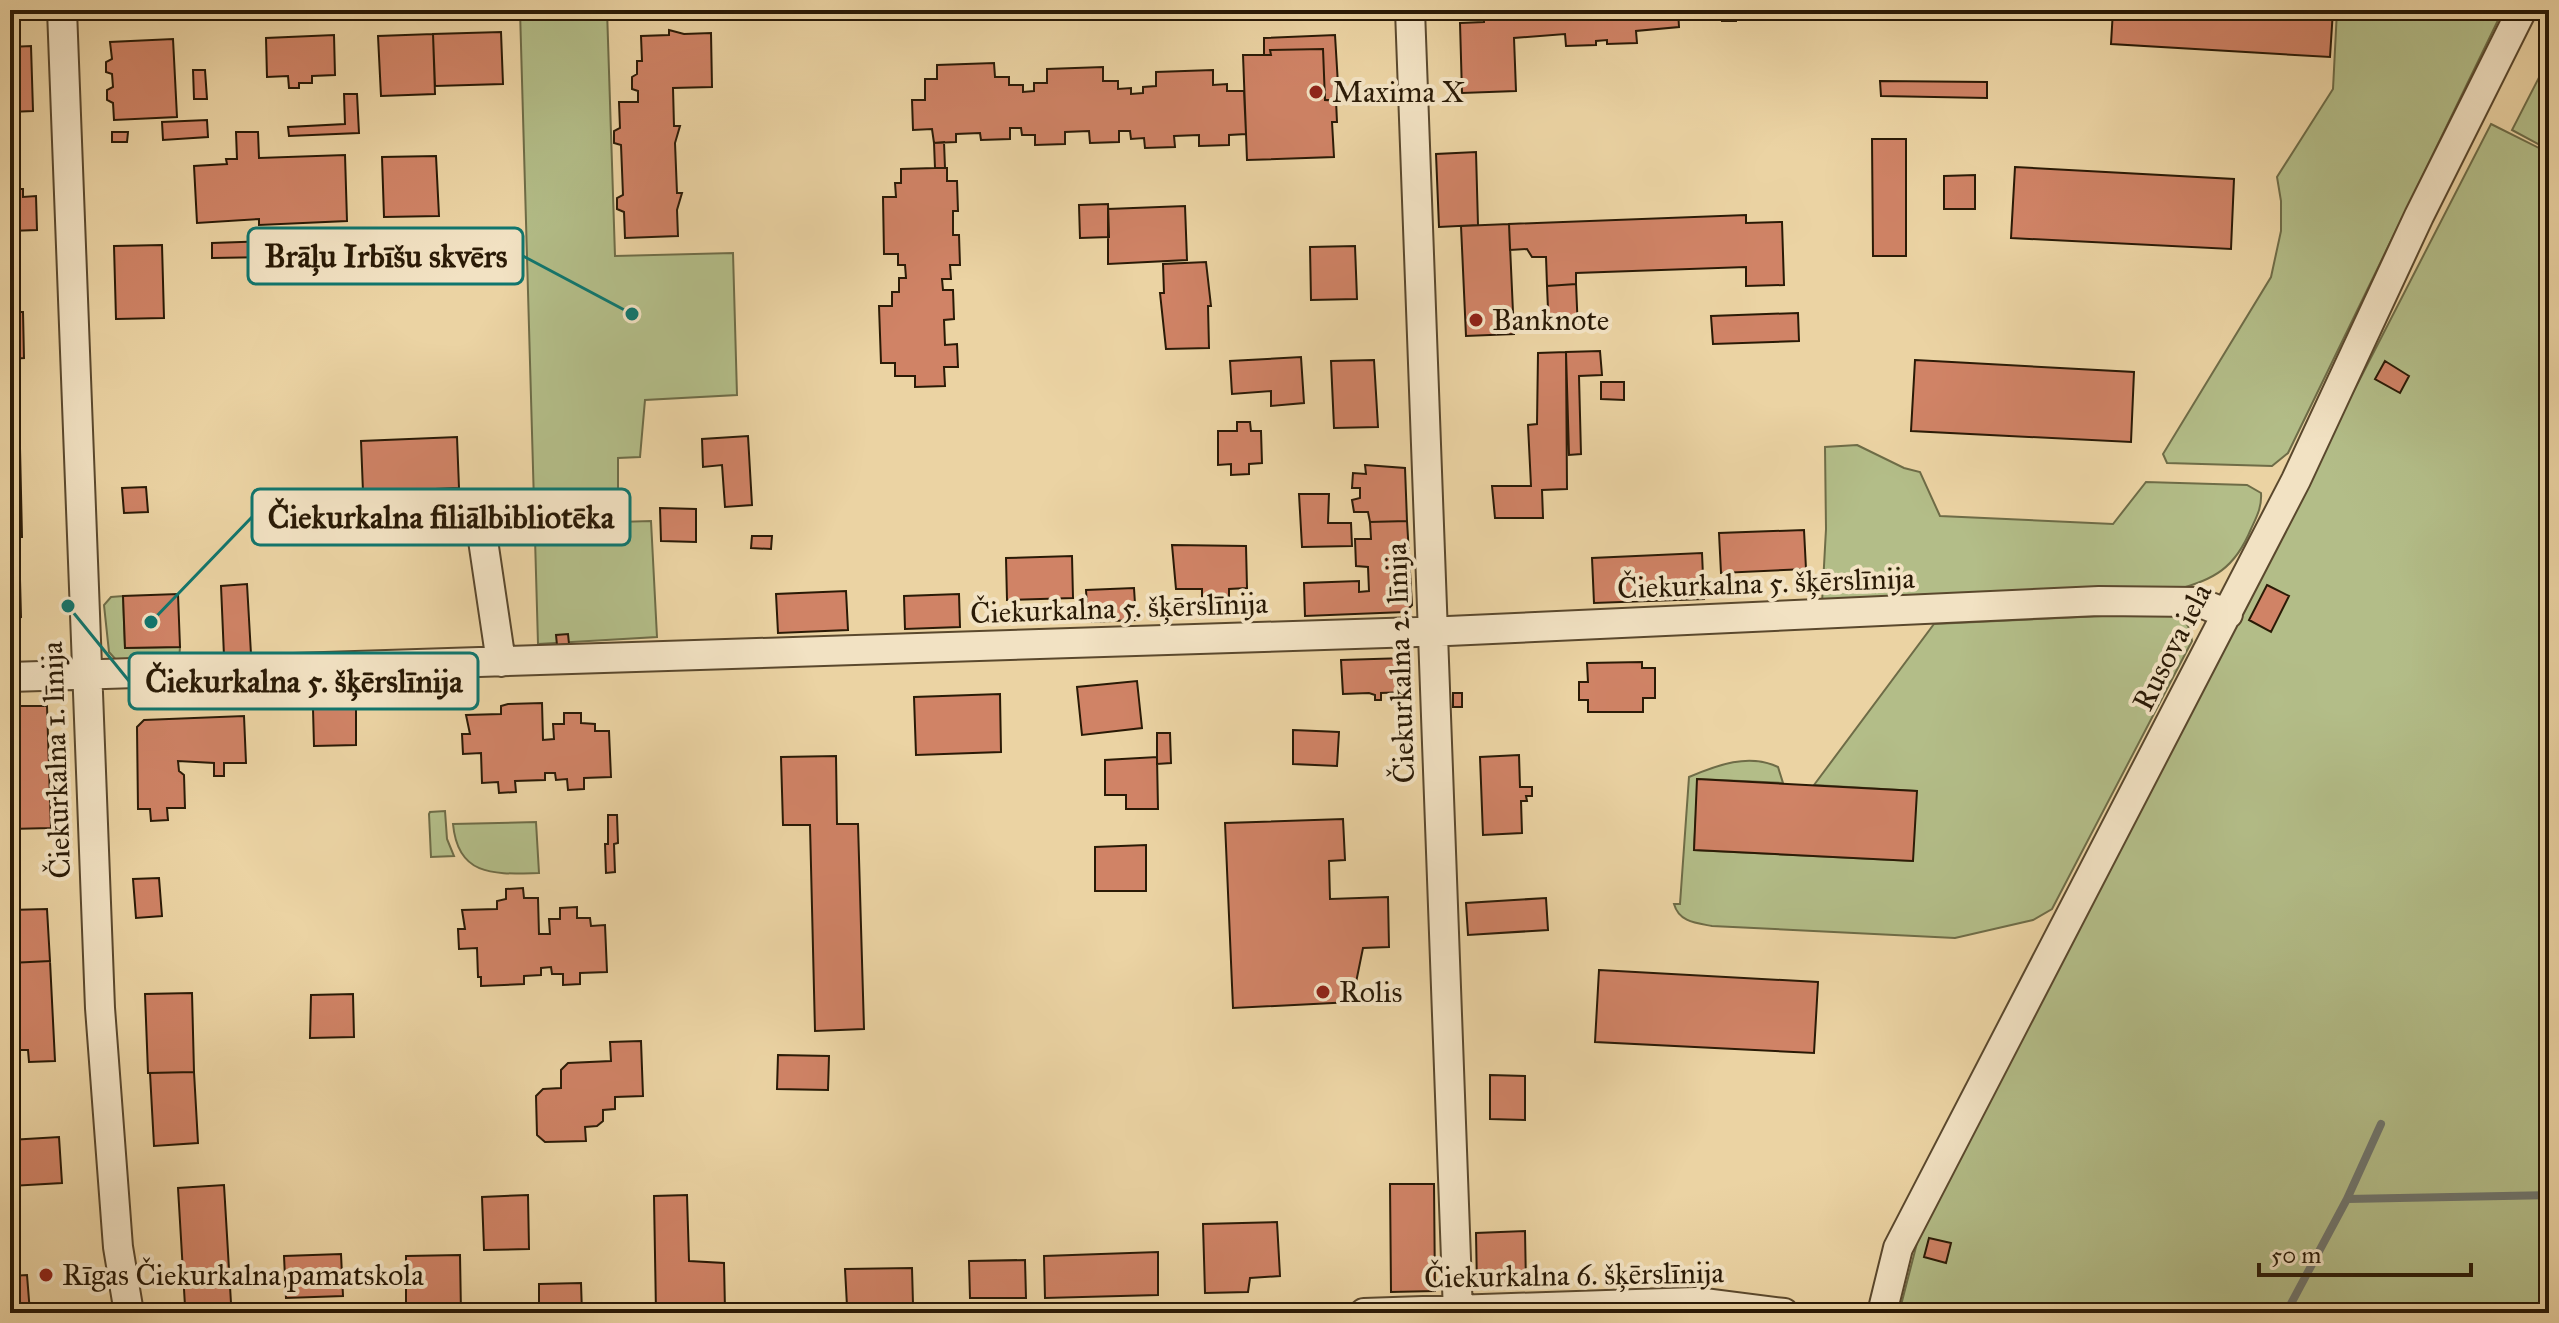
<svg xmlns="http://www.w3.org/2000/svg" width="2559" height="1323" font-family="'IM FELL Great Primer',serif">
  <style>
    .green { fill: #b3bd88; stroke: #6e6c47; stroke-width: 2 }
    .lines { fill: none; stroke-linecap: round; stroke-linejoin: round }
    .stream { stroke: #70766e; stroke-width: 8 }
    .building { fill: #d08366; stroke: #2a1a06; stroke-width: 2 }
    .minor-casing { stroke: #5a482d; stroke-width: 32 }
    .minor { stroke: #f2e2c3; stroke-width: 28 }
    .poi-dot { fill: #8f2418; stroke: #f2e2c3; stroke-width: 3 }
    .labels { text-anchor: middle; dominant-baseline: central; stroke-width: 8; stroke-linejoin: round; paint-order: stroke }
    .poi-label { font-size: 30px; fill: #2a1a06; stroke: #f2e2c3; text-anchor: start }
    .street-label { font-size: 30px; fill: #2a1a06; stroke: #f2e2c3 }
    .leader { fill: none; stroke: #0f766e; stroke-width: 3 }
    .callout-dot { fill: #0f766e; stroke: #f2e2c3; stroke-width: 3 }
    .callout { fill: #f2e2c3; stroke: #0f766e; stroke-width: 3 }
    .callout-label { font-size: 32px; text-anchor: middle; font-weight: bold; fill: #2a1a06 }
  </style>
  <rect width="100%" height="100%" fill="#ebd3a3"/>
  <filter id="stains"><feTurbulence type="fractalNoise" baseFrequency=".0025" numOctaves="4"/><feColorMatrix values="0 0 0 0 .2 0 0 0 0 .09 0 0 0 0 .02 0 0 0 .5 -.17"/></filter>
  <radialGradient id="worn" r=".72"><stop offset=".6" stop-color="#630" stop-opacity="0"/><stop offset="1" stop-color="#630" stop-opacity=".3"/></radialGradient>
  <path class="green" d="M520,10H607L615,256L733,253L737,395L645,400L640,457L618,458V522L651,521L657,637L538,644Z
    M2337,10H2503L2288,453L2272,466L2167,463L2163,454L2271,277L2281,231V201L2277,177L2333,89Z
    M2549,58V150L2512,130Z
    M2491,124L2549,153V1313H1899L1918,1239Z
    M1857,445L1904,468L1920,472L1940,516L2113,524L2146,482L2247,485L2261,493C2262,507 2257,516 2251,529C2235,568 2214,580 2175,590L1822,603L1826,529L1825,447Z
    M123,596L125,648L180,647L179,660L118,662L109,652L104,605L111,597Z
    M2167,613C2184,618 2190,623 2192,641L2052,909L2033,920L1955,938L1712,926C1696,923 1679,922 1674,904H1680L1689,777C1717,765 1749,753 1778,767L1783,783L1698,779L1694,850L1912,861L1916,791L1814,785L1934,624Z
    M445,811L447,839L454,856L431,857L429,814L430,812Z
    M536,822L539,873C496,874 458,878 453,824Z"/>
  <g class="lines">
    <path class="stream" d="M2347,1199L2381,1124
      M2286,1313L2347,1199L2549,1195"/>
  </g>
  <path class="building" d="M1524,10H1678L1679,27L1636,31L1637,43L1607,44V40L1596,41V45L1566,46L1565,34L1514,38L1516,91L1462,93L1460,23L1484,22V16L1524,15Z
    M1681,10H1788V16L1736,18V21H1722V18L1681,20Z
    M1788,10H1889V13L1866,14V16H1788Z
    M2113,10H2333L2330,57L2111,44Z
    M669,30L684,34L711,33L712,87L673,88L674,126H680L675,143L677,193H682L677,210L678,236L625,238L624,212L617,209V198L623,195L621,145L614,143V131L620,128L619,102H638V91L632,89V77L637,74V61H642L641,36L669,35Z
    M501,32L503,84L435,86L433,34Z
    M433,34L435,94L381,96L378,36Z
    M334,35L335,75L312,76V83H299V88H289L288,76L267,77L266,38Z
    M1335,35L1339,101L1325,100L1323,49L1270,50L1271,55H1264V38Z
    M173,39L177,117L114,120L113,103L107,100V90L113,87L112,74L106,72V62L112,59L110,42Z
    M31,46L33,111L10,112V47Z
    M1323,49L1325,100H1336L1337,122H1332L1334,157L1247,160L1243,55H1271L1270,50Z
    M994,63L995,77H1009V85H1023V92L1034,91V83H1047V69L1103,67V81H1118V89L1131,88V94L1143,93V87L1156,86V72L1213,70V85L1227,84V91H1244L1246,134L1229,135V145L1199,146V135L1174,136L1175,147L1145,148L1144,138L1131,139L1130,131H1119V142L1090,143L1089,131L1065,132V144L1035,145V135H1022L1021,128H1010V139L981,140L980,133L956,134V142L934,143L932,129L913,130L912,100H925V79H937V65Z
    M193,70H205L207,99H194Z
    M1880,81L1987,82V98L1881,96Z
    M344,94H357L359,133L289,136L288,127L345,124Z
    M207,120L208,137L163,140L162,122Z
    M112,132H128L127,142H112Z
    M236,132H258L259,158L345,155L347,221L259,225V219L197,223L194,166L227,164L226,159H237Z
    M1872,139H1906V256H1873Z
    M944,142L945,168H935L934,143Z
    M1476,152L1478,225L1439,227L1436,154Z
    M436,156L439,216L384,217L382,157Z
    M2015,167L2234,179L2231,249L2011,238Z
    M935,168H947V181H957L958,211H953V235H959L960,265H950L951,279H942L943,290H953L954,319L944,320L945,345L957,344L958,367H944L945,386L915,387V376H895V363H881L879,306H892V292H899V278H906L905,265H898V254H884L883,197H896L895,183H901V169Z
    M1975,175V209H1944V176Z
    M10,189H23V197L36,196L37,230L10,231Z
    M1108,204L1109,237L1080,238L1079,205Z
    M1185,206L1187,260L1108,264V209Z
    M1746,215V223L1782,222L1784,285L1746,286V267L1576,273V284L1547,286L1546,257H1532L1527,249L1510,250L1509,224Z
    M1509,224L1514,334L1466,336L1461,226Z
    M268,241L269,257L212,258V243Z
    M162,245L164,318L116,319L114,246Z
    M1355,246L1357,299L1311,300L1310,247Z
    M1206,262L1211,306H1208L1209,348L1166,349L1160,293H1164L1163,264Z
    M1576,284L1578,331L1549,332L1547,286Z
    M10,312H23L24,358L10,359Z
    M1798,313L1799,341L1713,344L1711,316Z
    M1600,351L1602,375L1579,376L1581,454L1569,455L1566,352Z
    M1566,352L1567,489L1542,490L1543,518H1495L1492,486H1531L1528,425L1537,424L1538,353Z
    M1301,357L1304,403L1271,406V391L1232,394L1230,361Z
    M1374,360L1378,427L1334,428L1331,361Z
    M1915,360L2134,372L2131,442L1911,431Z
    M2385,361L2409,376L2400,393L2375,379Z
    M1601,382H1624V400L1601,399Z
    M10,404H19L22,537H10Z
    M1237,422H1250L1251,431H1261L1262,463L1249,464V474L1231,475V464L1218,465V431H1237Z
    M748,436L752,505L725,507L722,465L703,467L702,439Z
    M457,437L459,488L363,492L361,441Z
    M1365,465L1405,468L1407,521L1370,522L1368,512H1354L1352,500L1360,498V488H1352L1353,473L1366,474Z
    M146,487L148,512L124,513L122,488Z
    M1299,494H1329L1328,523H1351L1352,546L1302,547Z
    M660,508L696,509V542L661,541Z
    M1407,521L1412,605L1405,612L1305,616L1304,583L1359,581V592L1369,591L1368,567L1356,566L1355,539H1371L1370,522Z
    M1804,530L1806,569L1721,573L1719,533Z
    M752,536H772L771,549L751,548Z
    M10,542H19L21,617L10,618Z
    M1172,545L1246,546L1247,588L1229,589V597L1202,599V589H1176Z
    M1702,553L1704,599L1594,603L1592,558Z
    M1072,556L1073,598L1007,600L1006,558Z
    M247,584L251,654L224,656L221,586Z
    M2267,585L2289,596L2271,632L2249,620Z
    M1134,588L1136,620L1088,622L1086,590Z
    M846,591L848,630L778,633L776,594Z
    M178,594L180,647L125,648L123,596Z
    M959,594L960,627L905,629L904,596Z
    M568,634L569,644L557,645L556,635Z
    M1406,658L1407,692L1381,693V700H1375V695L1369,693L1343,694L1341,660Z
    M1642,662V668H1655V698H1643V712H1588V700H1579V682H1588L1587,663Z
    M1137,681L1142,728L1082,735L1077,687Z
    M1453,693H1462V707H1453Z
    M1000,694L1001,752L916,755L914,697Z
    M542,703L543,740L554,739L553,724H564V713H581V723L595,724V731H609L611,777L584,778V789L568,790L567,779L556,780L555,773H545V780L515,781L516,792L499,793L498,782L482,783L481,753L463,754L462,734H470L466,715L501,714V706L508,704Z
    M10,706H47L51,828L10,829Z
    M356,708V745L314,746L313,709Z
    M244,716L246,763H224V776H214V763L178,761L179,771L184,775L185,808H167L168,820L151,821L150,809H138L137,727L144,720Z
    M1293,730L1339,732L1337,766L1293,764Z
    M1157,733H1170L1171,763L1157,764Z
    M1519,755L1520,787H1532V796H1526L1527,801H1521L1522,833L1483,835L1480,757Z
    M836,756L837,824H858L864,1029L815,1031L810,825H783L781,757Z
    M1157,757L1158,809H1126V795H1105V760Z
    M1697,779L1917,791L1913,861L1694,850Z
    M608,815H617L618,843L614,844L615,872L606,873L605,844H608Z
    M1343,819L1345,860L1329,861L1330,899L1388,897L1389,947L1363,948L1352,1002L1233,1008L1225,823Z
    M1146,845V891H1095V847Z
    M159,878L162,916L136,918L133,879Z
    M523,888L524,898H538L539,934H550L549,919H560V908L577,907V918H590L591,926L605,925L607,972L580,973V984L563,985V974H552L551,967L541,968V975L524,976V984L481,986V977H478L477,948L459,949L458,929H465L462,910L497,909V901L506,899V889Z
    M1546,898L1548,930L1468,935L1466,903Z
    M47,909L50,961L10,963V910Z
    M50,961L55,1061L29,1062L28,1050H10V963Z
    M1599,970L1818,982L1814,1053L1595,1042Z
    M192,993L194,1072L148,1073L145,994Z
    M353,994L354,1037L310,1038L311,995Z
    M641,1041L643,1096L615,1097V1109L603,1110V1121L597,1126L585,1127L586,1141L545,1142L537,1135L536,1096L543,1089L561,1088V1070L568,1063L611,1061L610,1042Z
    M778,1055L829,1056L828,1090L777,1089Z
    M194,1072L198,1143L154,1146L150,1073Z
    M1490,1075L1525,1076V1120L1490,1119Z
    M59,1137L62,1183L11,1186L10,1140Z
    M1390,1184H1434L1435,1291L1391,1292Z
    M224,1185L231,1303L185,1306L178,1188Z
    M528,1195L529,1249L484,1250L482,1197Z
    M687,1195L689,1261L724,1263L725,1310L656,1313L654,1196Z
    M1277,1222L1280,1276L1250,1278L1248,1292L1205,1293L1203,1224Z
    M1525,1231L1526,1285L1477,1287L1476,1233Z
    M1929,1238L1951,1243L1946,1263L1924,1257Z
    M1158,1252V1295L1045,1298L1044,1256Z
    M341,1254L343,1296L286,1298L284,1256Z
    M460,1255L461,1313H406V1256Z
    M1025,1260L1026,1298H970L969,1261Z
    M912,1268L913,1304L847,1306L845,1269Z
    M27,1275L30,1313H10V1276Z
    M581,1283L582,1313H539V1284Z"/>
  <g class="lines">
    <g class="minor-casing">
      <path id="minor" d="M62,10L100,1008L118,1247L129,1313
        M1410,10L1458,1313
        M399,509L456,505L480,520L501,662
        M10,677L1448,631L2099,601L2198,602L2228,614
        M1364,1313L1696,1302L1784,1313
        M1882,1313L1898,1248L2296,480L2419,216L2522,10"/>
    </g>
    <use href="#minor" class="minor"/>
  </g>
  <g class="poi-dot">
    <circle cx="1316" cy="92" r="8"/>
    <circle cx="1476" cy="320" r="8"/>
    <circle cx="1323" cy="992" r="8"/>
    <circle cx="46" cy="1275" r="8"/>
  </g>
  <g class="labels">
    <g class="poi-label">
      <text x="1332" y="92">Maxima X</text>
      <text x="1492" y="320">Banknote</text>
      <text x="1339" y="992">Rolis</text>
      <text x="62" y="1275">Rīgas Čiekurkalna pamatskola</text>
    </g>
    <g class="street-label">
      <text transform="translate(1766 583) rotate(-2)">Čiekurkalna 5. šķērslīnija</text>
      <text transform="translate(1119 608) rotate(-2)">Čiekurkalna 5. šķērslīnija</text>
      <text transform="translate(2172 647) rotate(-63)">Rusova iela</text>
      <text transform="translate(1400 663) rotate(-92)">Čiekurkalna 2. līnija</text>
      <text transform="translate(56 760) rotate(-92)">Čiekurkalna 1. līnija</text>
      <text transform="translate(1574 1275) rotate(-1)">Čiekurkalna 6. šķērslīnija</text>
    </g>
  </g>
  <path class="leader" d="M632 314L523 256M151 622L252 517M68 606L129 681"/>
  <g class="callout-dot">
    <circle cx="632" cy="314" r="8"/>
    <circle cx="151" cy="622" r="8"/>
    <circle cx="68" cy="606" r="8"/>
  </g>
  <g class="callout">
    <rect x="248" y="228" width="275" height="56" rx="8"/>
    <rect x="252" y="489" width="378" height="56" rx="8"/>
    <rect x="129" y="653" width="349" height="56" rx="8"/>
  </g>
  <g class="callout-label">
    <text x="386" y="267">Brāļu Irbīšu skvērs</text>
    <text x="441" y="528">Čiekurkalna filiālbibliotēka</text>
    <text x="304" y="692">Čiekurkalna 5. šķērslīnija</text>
  </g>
  <rect width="2559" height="1323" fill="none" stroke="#ebd3a3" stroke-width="40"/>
  <rect x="12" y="12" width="2535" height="1299" fill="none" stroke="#2a1a06" stroke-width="4"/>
  <rect x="20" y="20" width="2519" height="1283" fill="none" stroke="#2a1a06" stroke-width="2"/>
  <path d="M2259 1263v12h212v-12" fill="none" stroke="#2a1a06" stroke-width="4"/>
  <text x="2271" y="1263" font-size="24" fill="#2a1a06" stroke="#f2e2c3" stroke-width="6" paint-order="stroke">50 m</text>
  <rect width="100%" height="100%" filter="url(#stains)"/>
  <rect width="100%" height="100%" fill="url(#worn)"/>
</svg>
